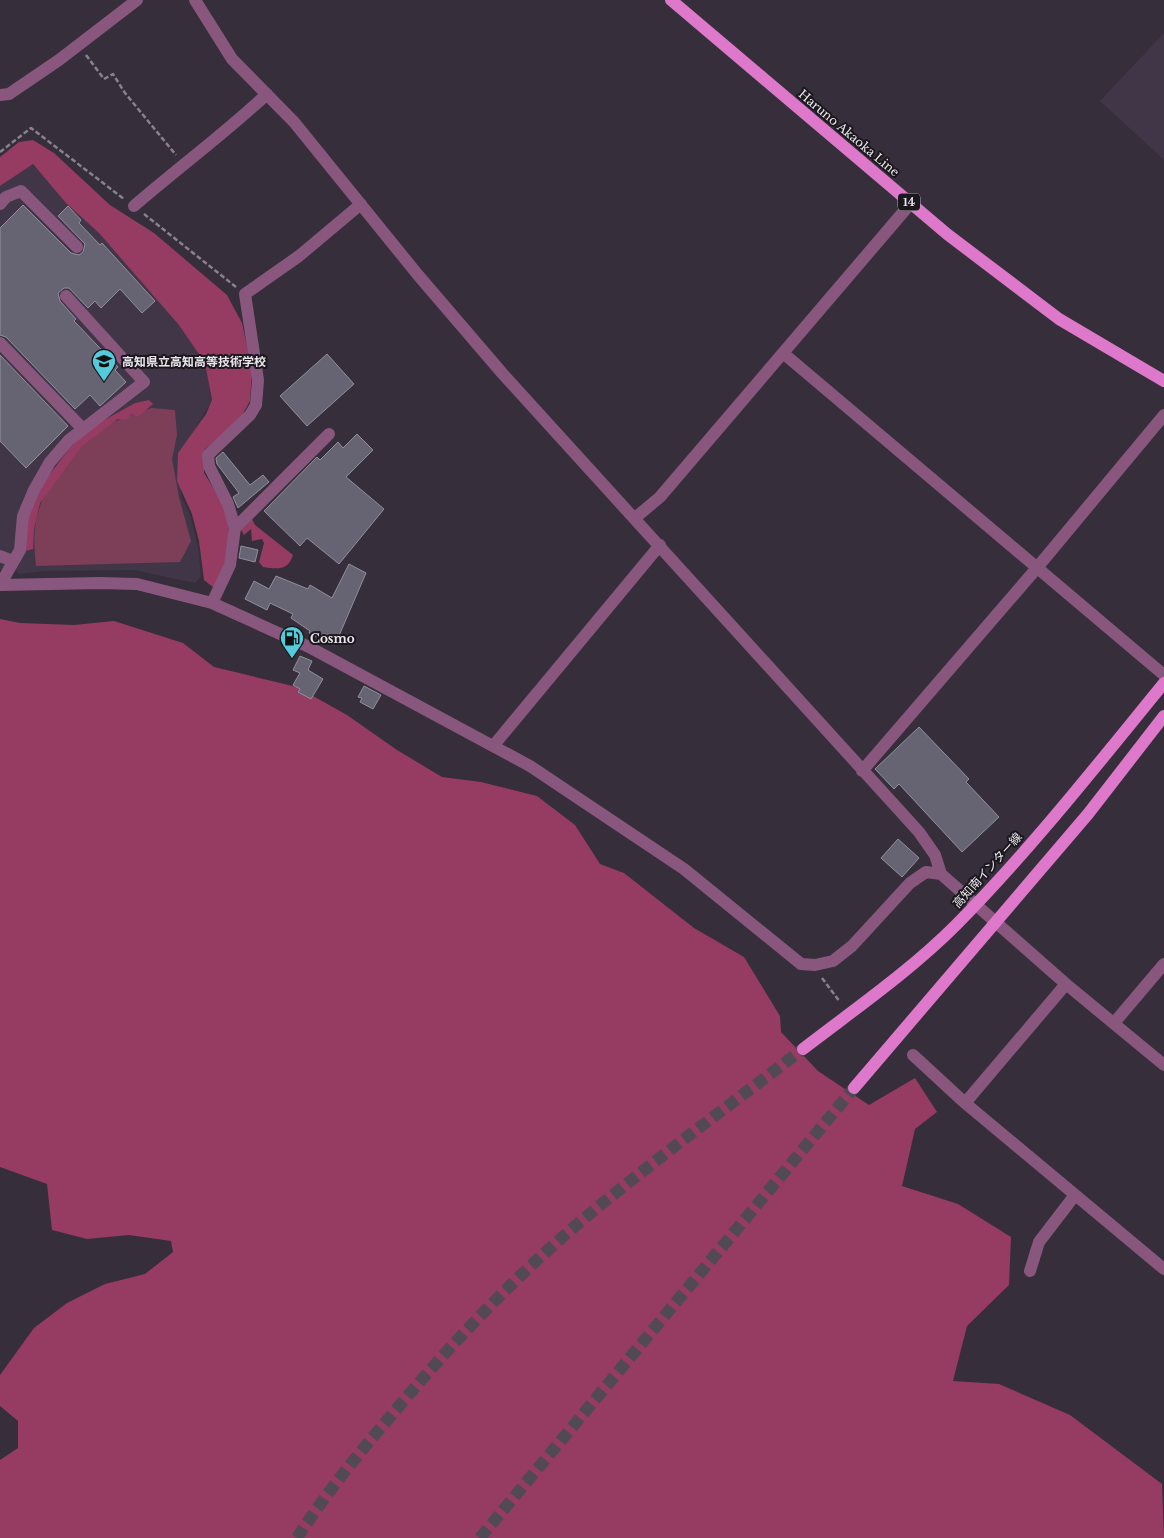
<svg xmlns="http://www.w3.org/2000/svg" width="1164" height="1538" font-family="'Libre Baskerville','Noto Sans JP',serif">
  <style>
    .built { fill: #413647 }
    .green { fill: #7c3f57 }
    .forest { fill: #963b62 }
    .building { fill: #666372; stroke: #918f9e }
    .lines { fill: none; stroke-linecap: round; stroke-linejoin: round }
    .major-tunnel { stroke: #514a55; stroke-width: 12; stroke-dasharray: 12 6; stroke-linecap: butt }
    .path { stroke: #89828c; stroke-width: 2.5; stroke-dasharray: 5 2.5; stroke-linecap: butt }
    .minor { stroke: #89577e; stroke-width: 12 }
    .major { stroke: #de78ca; stroke-width: 12 }
    .labels { text-anchor: middle; dominant-baseline: central; stroke-width: 4; stroke-linejoin: round; paint-order: stroke }
    .shield { fill: #1b181d; stroke: #ada9b0; stroke-width: 1 }
    .shield-label { font-size: 11px; font-weight: bold; fill: #ece7ef }
    .street-label { font-size: 12px; fill: #ece7ef; stroke: #1b181d }
    .poi-label { font-size: 12px; font-weight: bold; fill: #ece7ef; stroke: #1b181d; text-anchor: start }
  </style>
  <rect width="100%" height="100%" fill="#362e3a"/>
  <path class="built" d="M1164,33V160L1100,101Z
    M32,164L102,233L195,342L206,362L211,402L186,444L181,465V496L190,515L198,546L201,576L195,583L134,570L43,571L19,574L15,569L0,570V186Z"/>
  <path class="green" d="M151,408L175,410L177,435L172,459L179,497L191,541L180,562L36,566C34,548 33,530 38,513C46,481 80,440 108,425C121,418 137,413 151,408Z"/>
  <path class="forest" d="M33,140L54,153L110,205L154,233L227,295L242,323L252,370L250,401L240,419L204,450V473L227,510L230,541L227,557L214,588L204,580L199,541L192,514L177,481L178,453L206,414L212,400L205,363L179,325L99,233L66,203L33,164L0,186V157L19,142Z
    M149,400L153,404L139,416H135L132,414L126,420L118,419L82,446L40,503L34,530L33,549L25,551L26,520L46,479L70,448L83,434L99,423L135,403Z
    M252,519L255,525L293,555C288,571 277,569 263,567L259,562L264,543L262,539L252,541L251,529L244,535L241,530Z
    M0,619L20,623L74,625L114,621L183,643L214,667L297,687L347,715L397,750L442,777L481,782L537,796L575,825L600,864L624,873L694,928L744,957L780,1016L781,1032L818,1071L869,1105L915,1078L937,1112L915,1129L902,1186L958,1204L1011,1237L1009,1285L967,1326L953,1381L999,1384L1070,1415L1162,1484L1164,1538H0V1460L18,1448V1421L0,1406V1375L34,1328L67,1303L105,1284L145,1274L173,1252L171,1241L129,1235L87,1239L52,1230L47,1184L0,1167Z"/>
  <path class="building" d="M23,205L71,253L79,255L83,252L85,244L58,216L68,206L81,220L79,223L100,245L102,243L155,301L142,313L120,289L101,308L95,301L88,308L69,288H64L58,293L60,301L76,319L74,321L118,367L115,370L126,382L100,406L90,395L75,409L6,337L0,335V228Z
    M327,354L354,384L307,426L280,396Z
    M0,355L68,426L26,468L0,441Z
    M357,434L373,450L346,477L384,509L339,564L307,538L300,546L264,511L317,457L320,460L338,442L343,448Z
    M223,452L250,485L263,475L269,482L238,508L233,497L239,493L217,464L216,458Z
    M241,546L258,550L255,562L239,558Z
    M349,564L366,573L335,645L309,633L310,631L291,618L293,614L270,603L267,610L245,599L254,581L269,589L276,576L308,589L310,585L332,598Z
    M300,656L312,661L308,670L323,679L311,699L298,692L300,689L293,685L300,673L293,670Z
    M364,686L381,695L373,709L360,702L362,698L358,697Z
    M919,727L969,779L966,782L999,817L962,852L899,784L894,789L875,769Z
    M898,839L919,858L902,877L881,858Z"/>
  <g class="lines">
    <path class="major-tunnel" d="M297,1538C323,1498 353,1460 384,1424C442,1354 504,1287 573,1228C647,1165 726,1108 803,1049
      M480,1538L854,1088"/>
    <path class="path" d="M86,55L104,79L113,74L125,93L176,155
      M0,152L31,128L124,199
      M144,214L236,287
      M822,978L840,1002"/>
    <path class="minor" d="M195,0L232,59L294,122L418,275L502,373L919,832L935,855L941,874
      M0,95L9,94L59,60L137,0
      M0,204L6,197L21,191L77,247
      M134,206C178,168 224,134 267,94
      M0,343L83,429
      M783,353L1164,675
      M635,518L660,497L911,203
      M235,528L329,434
      M0,556L13,561
      M0,585L100,583L137,584L212,603L309,647L530,766L684,869L801,964L815,965L833,961L852,946L910,883L926,872L941,874L1066,984L1164,1065
      M0,585L20,550L23,516L34,490L50,462L69,440L144,382L66,296
      M212,603L230,565L235,528L228,504L209,466L208,455L250,415L256,405L258,380L245,294L299,256L361,204
      M494,745L660,545
      M862,771L1036,569L1164,415
      M1114,1023L1164,964
      M913,1055L965,1103L1164,1269
      M965,1103L1066,984
      M1030,1271L1039,1242L1075,1195"/>
    <path class="major" d="M671,0L947,234L1059,319L1164,381
      M803,1049C855,1009 910,971 956,925C1031,849 1097,765 1164,683
      M854,1088L1088,814L1164,716"/>
  </g>
  <defs>
    <g id="school-pin" transform="scale(1.25)"><path d="M0 17L-7.5 6A9.5 9.5 0 1 1 7.5 6Z" fill="#53cbdb" stroke="#1b181d"/><path d="M0-5L7-2L0 1L-7-2ZM-4 1L0 2.5L4 1V4Q0 6-4 4Z" fill="#111"/></g>
    <g id="fuel-pin" transform="scale(1.25)"><path d="M0 17L-7.5 6A9.5 9.5 0 1 1 7.5 6Z" fill="#53cbdb" stroke="#1b181d"/><path d="M-5.5-6h7V0h2V4h1.3V-2.5L3-4.5l.8-.8L6-3V5H2.5V1h-1V6h-7ZM-4.2-4.7v3.2H.2V-4.7Z" fill="#111"/></g>
  </defs>
  <g fill-rule="evenodd">
    <use href="#school-pin" x="104" y="361"/>
    <use href="#fuel-pin" x="292" y="638"/>
  </g>
  <g class="labels">
    <rect class="shield" x="898" y="193.5" width="22" height="17" rx="4"/>
    <g class="shield-label">
      <text x="909" y="202">14</text>
    </g>
    <g class="street-label">
      <text transform="translate(849 133) rotate(40)">Haruno Akaoka Line</text>
      <text transform="translate(987 870) rotate(-48)">高知南インター線</text>
    </g>
    <g class="poi-label">
      <text x="122" y="361">高知県立高知高等技術学校</text>
      <text x="310" y="638">Cosmo</text>
    </g>
  </g>
</svg>
